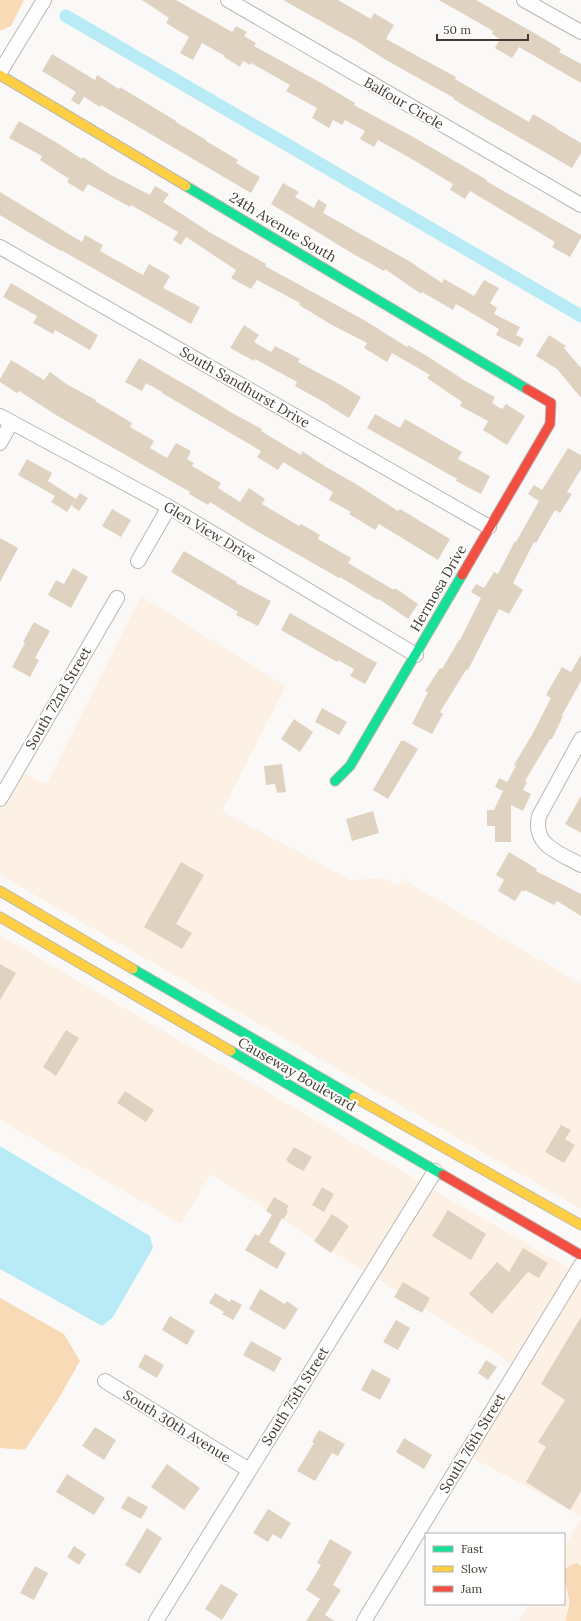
<svg xmlns="http://www.w3.org/2000/svg" width="581" height="1621" font-family="Lora,serif">
  <style>
    .built { fill: #fcf1e4 }
    .green { fill: #f8dbb6 }
    .water { fill: #b9ebf6 }
    .lines { fill: none; stroke-linecap: round; stroke-linejoin: round }
    .canal { stroke: #b9ebf6; stroke-width: 13 }
    .building { fill: #e0d2c1 }
    .street-casing { stroke: #bbb7b2; stroke-width: 16 }
    .fast-casing { stroke: #bbb7b2; stroke-width: 11 }
    .slow-casing { stroke: #bbb7b2; stroke-width: 11 }
    .jam-casing { stroke: #bbb7b2; stroke-width: 11 }
    .street { stroke: #fefefe; stroke-width: 14 }
    .fast { stroke: #16e098; stroke-width: 9 }
    .slow { stroke: #ffcf43; stroke-width: 9 }
    .jam { stroke: #f24e42; stroke-width: 9 }
    .labels { text-anchor: middle; dominant-baseline: central; stroke-width: 4; stroke-linejoin: round; paint-order: stroke }
    .street-label { font-size: 14px; fill: #413a32; stroke: #fff }
  </style>
  <rect width="100%" height="100%" fill="#fbf9f7"/>
  <path class="built" d="M141,596L286,686L222,811L351,880L384,878L398,886L402,879L581,984V1209L0,875V811L22,773L47,784Z
    M0,935L421,1182L365,1272L211,1174L181,1224L0,1120Z
    M432,1189L571,1269L513,1365L376,1278Z
    M581,1277V1516L471,1457Z
    M581,1519V1566L577,1563L570,1565L564,1571V1547Z
    M564,1582L569,1600L566,1614V1621H519L529,1604H564Z"/>
  <path class="green" d="M0,0H24L11,26L0,31Z
    M0,1298L64,1334L80,1361L59,1398L25,1450L0,1448Z
    M577,1563L581,1566V1621H566C566,1614 570,1606 569,1599C567,1589 564,1581 564,1571L570,1565Z"/>
  <path class="water" d="M0,1146L150,1236L153,1248L113,1317L102,1326L0,1269Z"/>
  <g class="lines">
    <path class="canal" d="M66,16L581,316"/>
  </g>
  <path class="building" d="M142,0H176L232,32L236,26L247,32L244,36L256,43L254,46L323,84L355,103L354,105L417,139L487,180L486,181L581,235V238L570,257L552,247L555,242L470,191L465,199L450,190L453,184L410,158L378,140L374,147L360,139L365,131L345,120L342,125L333,120L329,128L312,118L317,108L286,91L290,85L251,63L250,65L243,61L240,67L224,57L225,56L202,43L193,60L180,53L189,37L166,23L169,18Z
    M283,0H338L371,19L374,13L394,25L386,39L456,77L455,79L529,122L533,114L557,128V129L581,143V153L572,168L487,119L453,99L454,98L386,60L358,42Z
    M439,0H476L536,34L561,49L559,52L581,64V83L519,47L512,58L495,48L500,39L492,34L493,31Z
    M52,54L95,80L97,75L119,89L120,87L176,121V122L206,140V141L238,160L236,163L260,177L251,193L101,105L100,107L84,97L79,105L71,100L76,92L42,71Z
    M19,121L54,141L82,159L83,157L109,174L150,195L155,186L169,194L163,202L211,233L266,264L265,266L364,320L407,347L408,345L427,356L467,382L495,397L492,403L502,409L506,404L525,416L507,445L483,430L488,421L460,406L462,402L427,378L430,375L392,353L387,362L364,348L367,343L332,325L299,305L300,303L257,280L251,289L231,278L236,270L186,237L181,245L173,240L178,232L131,205L130,207L88,184L83,192L67,182L69,179L40,160L42,156L9,138Z
    M283,183L299,192L295,197L314,208L318,199L327,205L323,213L409,261L442,283L444,279L474,296L484,280L499,288L490,303L497,308L494,314L520,327L516,335L524,339L520,347L496,335L499,329L456,304L453,310L422,292L421,294L385,269L384,271L355,255L271,204Z
    M0,192L82,242L85,235L103,245L100,251L143,275L149,264L170,276L163,288L200,307L191,324L61,250V251L28,232L0,215Z
    M11,283L98,335L90,350L55,330L53,334L33,323L37,316L3,297Z
    M244,325L259,335L254,342L271,352L275,346L300,359L298,362L341,385L361,397L349,418L329,406V405L295,386L297,382L255,359L254,361L230,348Z
    M549,335L566,346L564,348L581,368V398L557,369L536,356Z
    M139,358L198,392L234,414L262,429L261,431L301,455L302,451L326,467L356,484L398,511L400,509L450,539L438,560L379,524L375,530L349,514L351,512L329,500L333,492L283,462L278,470L257,457L261,451L162,393V392L146,383L142,391L125,382Z
    M11,360L44,380L50,372L68,385L96,400L95,401L132,423L130,427L154,441L150,448L167,458L176,443L191,451L187,459L194,463L192,466L221,483L218,488L240,502L249,488L265,499L262,504L299,526L301,524L320,535L318,539L351,558L348,563L394,590L395,588L418,604L408,619L379,599L378,600L340,577L339,578L248,526L210,502L208,505L189,494L190,492L56,415L19,391L17,393L0,382V379Z
    M375,414L400,428L405,419L462,452L458,459L490,476L481,494L456,481L457,479L367,428Z
    M568,448L581,455V469L567,492L572,494L560,513L555,510L536,543L534,542L513,583L523,590L509,614L499,609L468,670H466L440,712L443,714L432,734L412,724L428,692L425,691L440,668L442,669L459,640H460L481,598L471,592L476,584L484,588L494,572L498,574L515,541L516,542L539,501L528,494L534,485L542,490Z
    M27,459L52,473L48,481L76,499L80,493L88,498L79,511L72,506L75,500L67,512L51,502L55,496L18,475Z
    M112,509L131,520L121,537L102,526Z
    M0,538L18,548L0,582Z
    M184,551L237,582L236,583L271,601L258,626L236,615L238,612L171,572Z
    M73,568L88,577L71,608L48,595L56,580L64,584Z
    M290,613L377,663L365,684L350,676L354,669L338,660L337,662L281,630Z
    M34,622L50,631L35,658L39,660L30,677L12,667L25,643L23,642Z
    M581,655V681L562,715L563,716L552,739H550L525,781L527,782L523,790L531,794L523,811L511,805V842H495V826H487V810H494L503,791L495,787L499,778L507,782L516,766L514,765L533,733L551,698L546,695L562,667L571,672Z
    M322,708L347,722L339,735L315,722Z
    M294,719L313,732L300,752L281,739Z
    M401,741H405L418,749L388,799L373,790Z
    M282,764L286,792L277,793L275,784L266,785L264,766Z
    M581,796V833L565,824Z
    M373,811L379,833L352,841L346,819Z
    M509,852L537,869L536,871L581,894V916L557,901L554,905L525,890L524,892L522,890L515,901L498,891L504,880L496,875Z
    M181,862L204,875L176,924L192,933L182,949L144,927Z
    M0,964L16,973L0,1000Z
    M66,1030L79,1038L56,1076L43,1067Z
    M125,1091L154,1110L146,1122L117,1103Z
    M561,1125L571,1130L565,1139L575,1145L564,1163L545,1152Z
    M294,1147L312,1157L304,1170L303,1171L287,1162L288,1161L286,1160Z
    M322,1187L334,1194L324,1212L312,1205Z
    M274,1197L289,1206L286,1210L288,1211L284,1219L282,1218L269,1242L286,1253L277,1269L245,1250L255,1234L259,1236L272,1215L266,1211Z
    M448,1210L486,1234L471,1260L432,1236Z
    M332,1214L349,1226L331,1253L314,1241Z
    M523,1248L548,1263L539,1278L528,1272L492,1314L469,1294L497,1262L509,1272Z
    M403,1282L430,1298L422,1313L394,1297Z
    M260,1289L285,1304L287,1301L298,1309L285,1330L249,1309Z
    M215,1293L230,1302L231,1299L242,1305L233,1320L222,1314L224,1312L209,1303Z
    M170,1316L195,1331L187,1345L162,1330Z
    M581,1317V1491L570,1510L526,1482L546,1447L538,1442L565,1400L541,1384Z
    M396,1320L410,1328L398,1350L383,1342Z
    M251,1341L282,1358L274,1372L243,1355Z
    M145,1354L164,1365L157,1378L138,1367Z
    M486,1360L497,1367L488,1380L478,1373Z
    M372,1369L391,1379L380,1400L361,1390Z
    M95,1427L116,1440L104,1460L82,1446Z
    M319,1430L345,1444L338,1456L332,1453L315,1481L297,1471L314,1443L312,1442Z
    M404,1438L432,1455L424,1469L396,1452Z
    M167,1464L200,1488L184,1510L151,1487Z
    M67,1474L105,1498L94,1515L56,1492Z
    M128,1496L148,1507L141,1519L121,1508Z
    M268,1509L291,1523L281,1539L273,1534L268,1542L253,1533Z
    M147,1528L162,1538L140,1574L125,1565Z
    M330,1539L352,1552L333,1585L341,1590L325,1615L335,1621H306L320,1599L306,1590L321,1565L317,1563Z
    M74,1546L86,1554L79,1565L67,1557Z
    M35,1566L48,1573L34,1600L20,1593Z
    M221,1584L238,1594L222,1620L205,1609Z"/>
  <g class="lines">
    <g class="street-casing">
      <path id="street" d="M228,0L581,205
        M524,0L581,32
        M0,72L44,0
        M0,247L489,527
        M0,416L169,507L416,655
        M0,443L11,423
        M138,561L169,507
        M581,739L539,816C532,846 560,853 581,865
        M0,799L117,598
        M105,1381L249,1470
        M156,1621L435,1171
        M364,1621L581,1265"/>
    </g>
    <g class="fast-casing">
      <path id="fast" d="M186,186L527,389
        M335,781L350,766L462,575
        M133,969L354,1097
        M231,1051L443,1175"/>
    </g>
    <g class="slow-casing">
      <path id="slow" d="M0,75L186,186
        M0,891L133,969
        M0,917L231,1051
        M354,1097L581,1225"/>
    </g>
    <g class="jam-casing">
      <path id="jam" d="M462,575L550,424L551,403L527,389
        M443,1175L581,1255"/>
    </g>
    <use href="#street" class="street"/>
    <use href="#fast" class="fast"/>
    <use href="#slow" class="slow"/>
    <use href="#jam" class="jam"/>
  </g>
  <g class="labels">
    <g class="street-label">
      <text transform="translate(404 103) rotate(30)">Balfour Circle</text>
      <text transform="translate(283 227) rotate(31)">24th Avenue South</text>
      <text transform="translate(245 387) rotate(30)">South Sandhurst Drive</text>
      <text transform="translate(210 532) rotate(31)">Glen View Drive</text>
      <text transform="translate(438 588) rotate(-60)">Hermosa Drive</text>
      <text transform="translate(58 698) rotate(-60)">South 72nd Street</text>
      <text transform="translate(297 1074) rotate(30)">Causeway Boulevard</text>
      <text transform="translate(295 1396) rotate(-58)">South 75th Street</text>
      <text transform="translate(177 1426) rotate(32)">South 30th Avenue</text>
      <text transform="translate(472 1443) rotate(-59)">South 76th Street</text>
    </g>
  </g>
  <rect x="425" y="1533" width="140" height="72" fill="#ffffff" stroke="#b3b0ad"/>
  <rect x="433" y="1546" width="20" height="6" fill="#16e098" stroke="#b3b0ad"/>
  <text x="461" y="1553" font-size="12" fill="#413a32">Fast</text>
  <rect x="433" y="1566" width="20" height="6" fill="#ffcf43" stroke="#b3b0ad"/>
  <text x="461" y="1573" font-size="12" fill="#413a32">Slow</text>
  <rect x="433" y="1586" width="20" height="6" fill="#f24e42" stroke="#b3b0ad"/>
  <text x="461" y="1593" font-size="12" fill="#413a32">Jam</text>
  <path d="M437 34v6h91v-6" fill="none" stroke="#413a32" stroke-width="2"/>
  <text x="443" y="34" font-size="12" fill="#413a32" stroke="#ffffff" stroke-width="3" paint-order="stroke">50 m</text>
</svg>
